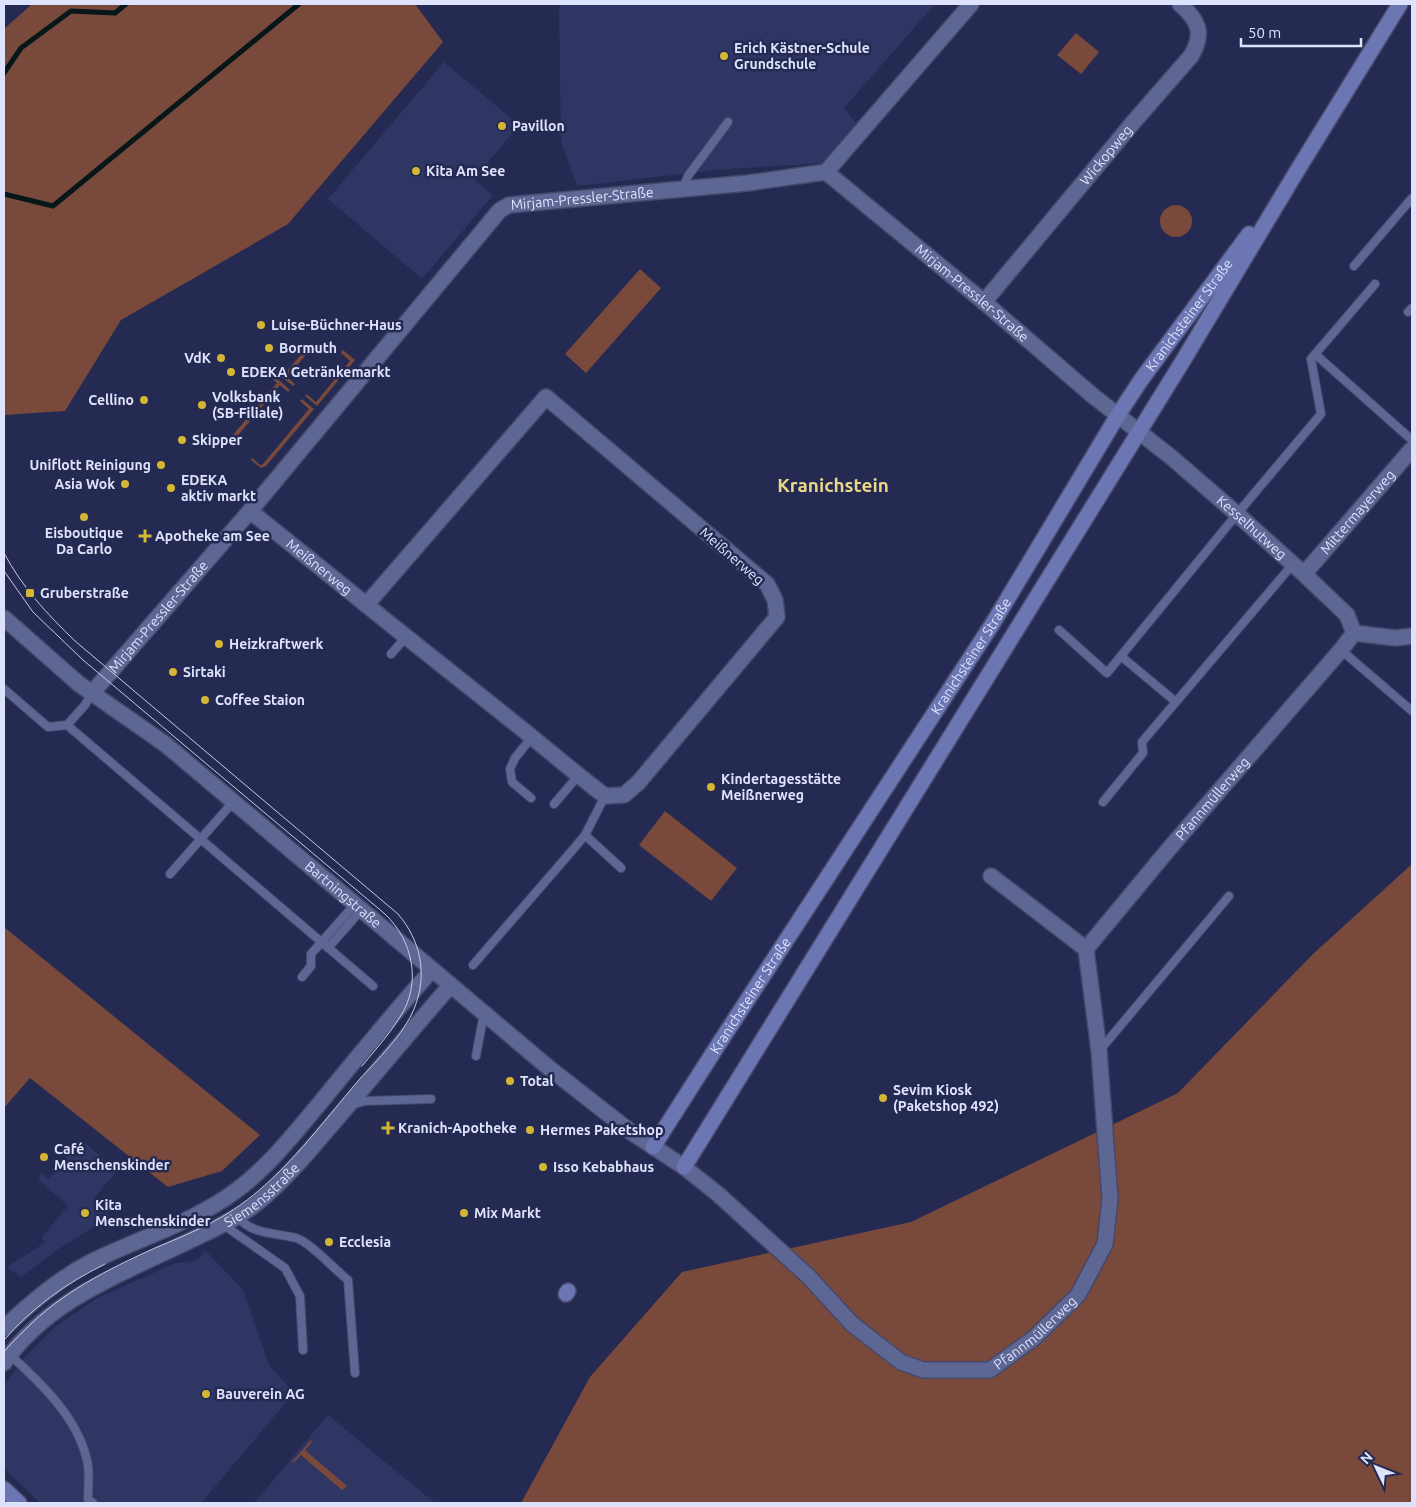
<svg xmlns="http://www.w3.org/2000/svg" width="1416" height="1507" font-family="Ubuntu,sans-serif">
  <style>
    .built { fill: #303663 }
    .green { fill: #79493c }
    .lines { fill: none; stroke-linecap: round; stroke-linejoin: round }
    .stream { stroke: #061619; stroke-width: 5 }
    .lane-casing { stroke: #45486a; stroke-width: 10 }
    .street-casing { stroke: #45486a; stroke-width: 18 }
    .secondary-casing { stroke: #45486a; stroke-width: 18 }
    .lane { stroke: #5e6693; stroke-width: 8 }
    .street { stroke: #5e6693; stroke-width: 15 }
    .secondary { stroke: #6c76b2; stroke-width: 15 }
    .tram { stroke: #c5cae6; stroke-width: 1 }
    .poi-dot { fill: #d3b635; stroke: #252a52; stroke-width: 2 }
    .labels { text-anchor: middle; dominant-baseline: central; stroke-width: 5; stroke-linejoin: round; paint-order: stroke }
    .poi-label { font-size: 14px; font-weight: bold; fill: #dee3fd; stroke: #252a52; text-anchor: start }
    .street-label { font-size: 14px; fill: #dee3fd; stroke: #252a52 }
    .district-label { font-size: 19px; font-weight: bold; fill: #ead789; stroke: #252a52 }
  </style>
  <rect width="100%" height="100%" fill="#252a52"/>
  <path class="built" d="M559,4H935L844,108L856,123L822,163L716,170L577,186L561,141Z
    M444,62L519,125L474,179L493,195L422,279L328,199Z
    M82,1140L117,1171L94,1198L113,1219L90,1229L57,1250L21,1277L7,1267L46,1242L41,1238L68,1206L38,1179L42,1173L49,1179Z
    M206,1251L243,1290L269,1365L294,1393L201,1503H40L4,1468V1386L25,1357L55,1327L97,1298L176,1263L195,1261Z
    M328,1415L435,1503H254Z"/>
  <path class="green" d="M32,4H415L443,42L288,224L121,320L65,411L4,415V29Z
    M1076,33L1099,52L1081,74L1057,55Z
    M1160 221a16 16 0 1 1 32 0a16 16 0 1 1-32 0Z
    M640,269L661,288L586,373L565,354Z
    M312,342L323,352L320,354L312,348L287,377L295,384L293,386L274,371L277,368L284,374Z
    M343,350L355,360L317,406L305,396L306,394L316,402L350,361L341,353Z
    M271,373L290,390L288,392L280,385L235,439L232,436L277,383L269,376Z
    M302,399L314,409L266,466L261,468L251,460L252,458L260,465L263,464L309,409L300,401Z
    M665,811L737,868L711,901L639,845Z
    M1412,864V1503H521L590,1377L682,1272L911,1222L1178,1093L1313,954Z
    M4,927L260,1135L222,1171L168,1187L30,1078L4,1108Z
    M311,1440L312,1442L305,1450L347,1486L342,1490L301,1455L293,1463L292,1462Z"/>
  <g class="lines">
    <path class="stream" d="M4,73L21,48L71,11L115,13L126,4
      M4,194L53,206L299,4"/>
    <g class="lane-casing">
      <path id="lane" d="M683,189L688,176L728,122
        M1354,266L1412,198
        M1408,312L1412,308
        M1315,354L1412,440
        M1059,630L1107,673L1237,514L1321,414L1311,359L1375,284
        M1341,650L1412,711
        M391,654L406,637
        M1122,657L1176,702
        M4,689L48,727L67,725L373,986
        M67,725L85,705L92,693
        M531,798L512,782L510,769L515,758L532,737
        M1103,802L1143,753L1142,742L1293,564
        M554,804L578,776
        M585,835L621,868
        M170,874L234,801
        M328,948L362,909
        M473,965L576,846L585,835L605,796
        M302,977L311,966V954L356,903
        M1100,1050L1229,896
        M476,1056L484,1013
        M351,1105L365,1101L431,1099
        M238,1217C250,1234 277,1233 296,1238C310,1242 335,1270 348,1280L355,1373
        M225,1224L228,1228L285,1268L300,1296L303,1350
        M10,1355C41,1383 77,1417 87,1460C90,1472 88,1487 88,1499L93,1503"/>
    </g>
    <g class="street-casing">
      <g id="street">
        <path d="M826,172L971,4"/>
        <path id="s1" d="M984,302L1131,125L1191,56C1205,33 1198,20 1180,4"/>
        <path id="s2" d="M250,511C335,580 421,649 507,717C540,743 572,771 605,796L624,795L638,783L777,617L775,600L767,584L546,397L366,605"/>
        <path id="s3" d="M1304,574L1412,449"/>
        <path id="s4" d="M4,618L79,684L165,744L549,1068L631,1132L684,1167L719,1195L809,1277L852,1324L901,1362L923,1370H990L1034,1338L1078,1295L1105,1244L1110,1199L1099,1051L1086,949L1168,850L1341,650L1354,633"/>
        <path d="M1354,633L1395,638L1412,636"/>
        <path id="s5" d="M92,693L250,511L500,210L509,205L748,183L826,172L984,302L1092,395L1171,457L1237,514L1304,574L1347,615L1354,633"/>
        <path d="M991,876L1086,949"/>
        <path d="M4,1328C30,1303 58,1279 91,1262C139,1238 193,1223 237,1190C269,1166 294,1134 320,1103C357,1058 393,1013 432,970"/>
        <path id="s6" d="M4,1363C48,1299 124,1273 191,1240C214,1229 237,1219 257,1203C288,1178 314,1145 340,1115C377,1072 413,1028 451,985"/>
      </g>
    </g>
    <g class="secondary-casing">
      <g id="secondary">
        <path id="s7" d="M653,1147L720,1042L993,623L1118,415L1141,380L1249,234"/>
        <path d="M684,1167L1181,364L1297,171L1400,4"/>
        <path d="M566,1294L568,1291"/>
        <path d="M4,1489L19,1503"/>
      </g>
    </g>
    <use href="#lane" class="lane"/>
    <use href="#street" class="street"/>
    <use href="#secondary" class="secondary"/>
    <path class="tram" d="M4,553C22,587 47,614 75,641L398,914C421,941 428,975 414,1009C404,1034 377,1060 359,1080C322,1123 286,1173 239,1206C213,1224 184,1236 155,1248C107,1270 62,1292 25,1330C18,1337 10,1344 4,1352
      M4,571L33,612L83,660L385,914C413,941 422,983 400,1017C389,1035 375,1050 362,1066
      M4,1340C32,1308 66,1283 105,1264"/>
  </g>
  <g class="poi-dot">
    <circle cx="724" cy="56" r="5"/>
    <circle cx="502" cy="126" r="5"/>
    <circle cx="416" cy="171" r="5"/>
    <circle cx="261" cy="325" r="5"/>
    <circle cx="269" cy="348" r="5"/>
    <circle cx="221" cy="358" r="5"/>
    <circle cx="231" cy="372" r="5"/>
    <circle cx="144" cy="400" r="5"/>
    <circle cx="202" cy="405" r="5"/>
    <circle cx="182" cy="440" r="5"/>
    <circle cx="161" cy="465" r="5"/>
    <circle cx="125" cy="484" r="5"/>
    <circle cx="171" cy="488" r="5"/>
    <circle cx="84" cy="517" r="5"/>
    <path d="M142.5 528.5h5v5h5v5h-5v5h-5v-5h-5v-5h5z"/>
    <rect x="25" y="588" width="10" height="10" rx="2.5"/>
    <circle cx="219" cy="644" r="5"/>
    <circle cx="173" cy="672" r="5"/>
    <circle cx="205" cy="700" r="5"/>
    <circle cx="711" cy="787" r="5"/>
    <circle cx="510" cy="1081" r="5"/>
    <circle cx="883" cy="1098" r="5"/>
    <path d="M385.5 1120.5h5v5h5v5h-5v5h-5v-5h-5v-5h5z"/>
    <circle cx="530" cy="1130" r="5"/>
    <circle cx="44" cy="1157" r="5"/>
    <circle cx="543" cy="1167" r="5"/>
    <circle cx="85" cy="1213" r="5"/>
    <circle cx="464" cy="1213" r="5"/>
    <circle cx="329" cy="1242" r="5"/>
    <circle cx="206" cy="1394" r="5"/>
  </g>
  <g class="labels">
    <g class="poi-label">
      <text x="734" y="48">Erich Kästner-Schule<tspan x="734" dy="16">Grundschule</tspan></text>
      <text x="512" y="126">Pavillon</text>
      <text x="426" y="171">Kita Am See</text>
      <text x="271" y="325">Luise-Büchner-Haus</text>
      <text x="279" y="348">Bormuth</text>
      <text x="211" y="358" text-anchor="end">VdK</text>
      <text x="241" y="372">EDEKA Getränkemarkt</text>
      <text x="212" y="397">Volksbank<tspan x="212" dy="16">(SB-Filiale)</tspan></text>
      <text x="134" y="400" text-anchor="end">Cellino</text>
      <text x="192" y="440">Skipper</text>
      <text x="151" y="465" text-anchor="end">Uniflott Reinigung</text>
      <text x="181" y="480">EDEKA<tspan x="181" dy="16">aktiv markt</tspan></text>
      <text x="115" y="484" text-anchor="end">Asia Wok</text>
      <text x="84" y="533" text-anchor="middle">Eisboutique<tspan x="84" dy="16">Da Carlo</tspan></text>
      <text x="155" y="536">Apotheke am See</text>
      <text x="40" y="593">Gruberstraße</text>
      <text x="229" y="644">Heizkraftwerk</text>
      <text x="183" y="672">Sirtaki</text>
      <text x="215" y="700">Coffee Staion</text>
      <text x="721" y="779">Kindertagesstätte<tspan x="721" dy="16">Meißnerweg</tspan></text>
      <text x="520" y="1081">Total</text>
      <text x="893" y="1090">Sevim Kiosk<tspan x="893" dy="16">(Paketshop 492)</tspan></text>
      <text x="398" y="1128">Kranich-Apotheke</text>
      <text x="540" y="1130">Hermes Paketshop</text>
      <text x="54" y="1149">Café<tspan x="54" dy="16">Menschenskinder</tspan></text>
      <text x="553" y="1167">Isso Kebabhaus</text>
      <text x="95" y="1205">Kita<tspan x="95" dy="16">Menschenskinder</tspan></text>
      <text x="474" y="1213">Mix Markt</text>
      <text x="339" y="1242">Ecclesia</text>
      <text x="216" y="1394">Bauverein AG</text>
    </g>
    <g class="street-label">
      <text stroke="none"><textPath href="#s1" startOffset="191">Wickopweg</textPath></text>
      <text stroke="none"><textPath href="#s5" startOffset="716">Mirjam-Pressler-Straße</textPath></text>
      <text stroke="none"><textPath href="#s5" startOffset="1151">Mirjam-Pressler-Straße</textPath></text>
      <text stroke="none"><textPath href="#s7" startOffset="990">Kranichsteiner Straße</textPath></text>
      <text stroke="none"><textPath href="#s3" startOffset="82">Mittermayerweg</textPath></text>
      <text stroke="none"><textPath href="#s5" startOffset="1516">Kesselhutweg</textPath></text>
      <text transform="translate(732 556) rotate(41)">Meißnerweg</text>
      <text stroke="none"><textPath href="#s2" startOffset="89">Meißnerweg</textPath></text>
      <text stroke="none"><textPath href="#s5" startOffset="101">Mirjam-Pressler-Straße</textPath></text>
      <text stroke="none"><textPath href="#s7" startOffset="585">Kranichsteiner Straße</textPath></text>
      <text stroke="none"><textPath href="#s4" startOffset="1924">Pfannmüllerweg</textPath></text>
      <text stroke="none"><textPath href="#s4" startOffset="438">Bartningstraße</textPath></text>
      <text stroke="none"><textPath href="#s7" startOffset="180">Kranichsteiner Straße</textPath></text>
      <text stroke="none"><textPath href="#s6" startOffset="311">Siemensstraße</textPath></text>
      <text stroke="none"><textPath href="#s4" startOffset="1316">Pfannmüllerweg</textPath></text>
    </g>
    <g class="district-label">
      <text x="833" y="485">Kranichstein</text>
    </g>
  </g>
  <rect width="1416" height="1507" fill="none" stroke="#dee3fd" stroke-width="10"/>
  <g transform="translate(1376 1467) rotate(313)" stroke="#252a52" stroke-width="4" paint-order="stroke">
  <path d="M0-4L9 19L0 12L-9 19Z" fill="#dee3fd"/>
  <text y="-8" font-size="14" font-weight="bold" text-anchor="middle" fill="#dee3fd">N</text>
  </g>
  <path d="M1241 38v8h120v-8" fill="none" stroke="#dee3fd" stroke-width="2.5"/>
  <text x="1248" y="38" font-size="15" fill="#dee3fd" stroke="#252a52" stroke-width="4" paint-order="stroke">50 m</text>
</svg>
